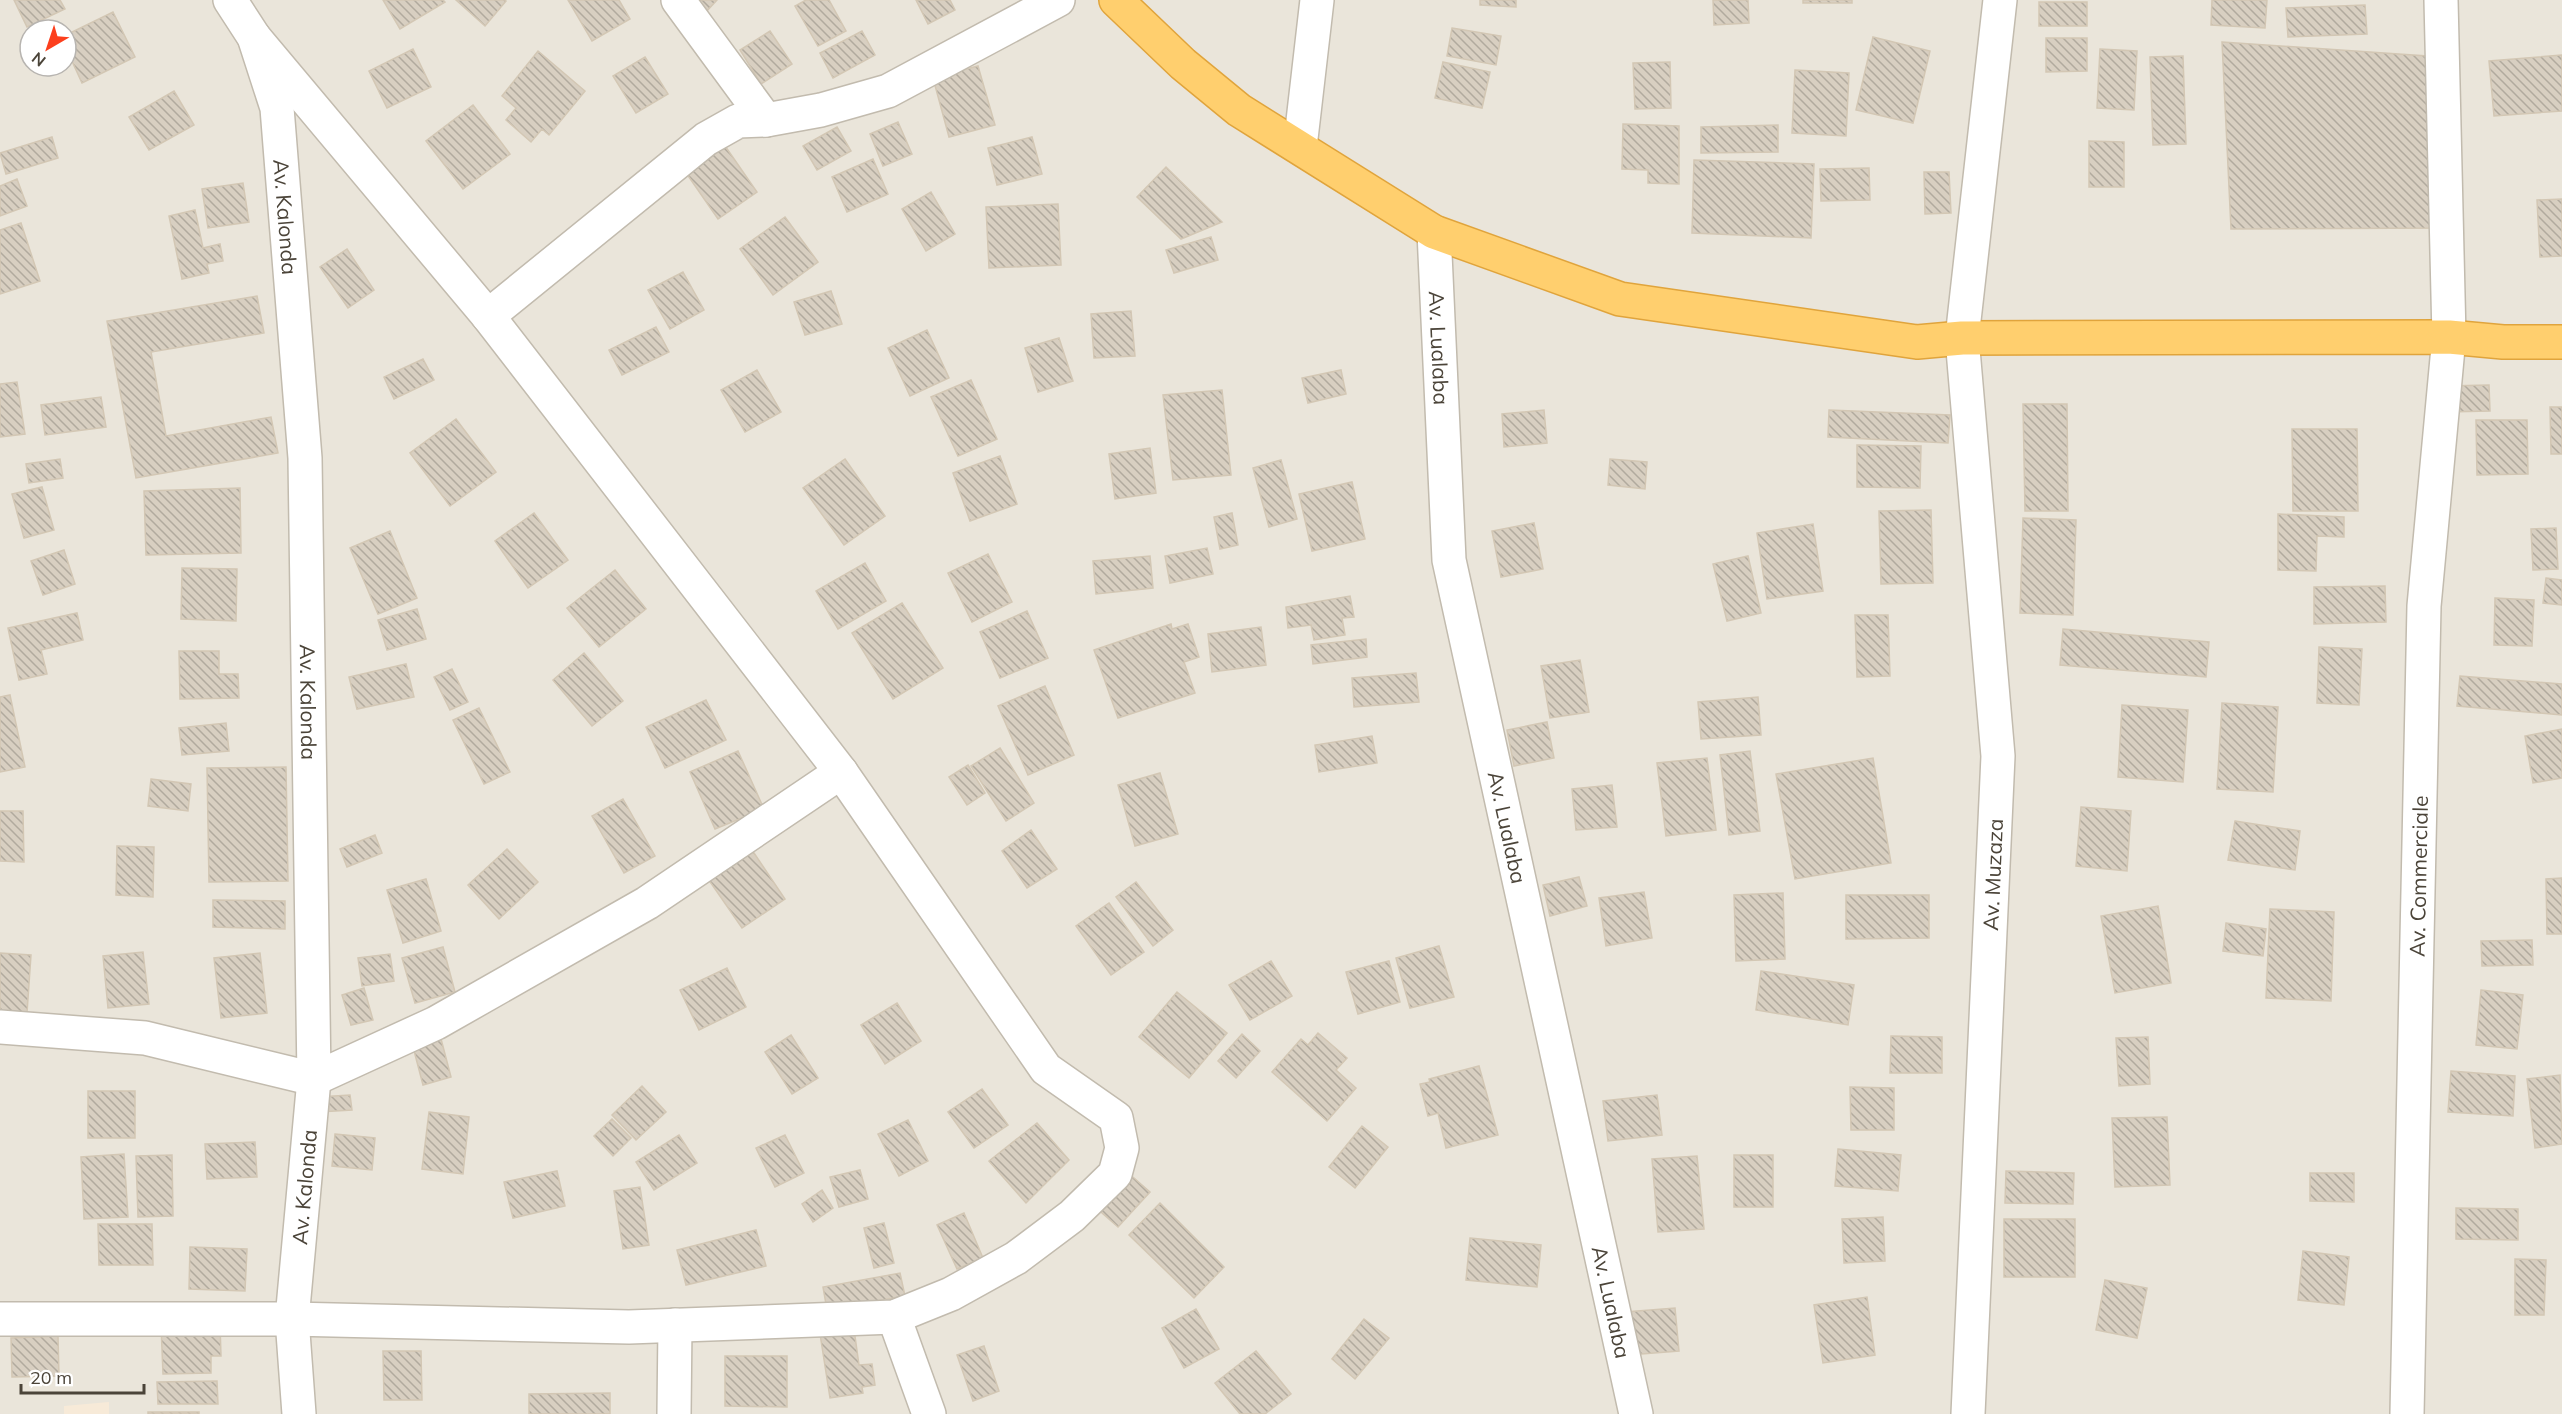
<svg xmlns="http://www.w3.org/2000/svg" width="2562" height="1414" font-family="Mulish,sans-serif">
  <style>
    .residential { fill: #eae5da; fill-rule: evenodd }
    .commercial { fill: #f7ead8 }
    .building { fill: url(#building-back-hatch); stroke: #d3c7b4; stroke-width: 1.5 }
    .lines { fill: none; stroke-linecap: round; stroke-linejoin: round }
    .minor-casing { stroke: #c2bbae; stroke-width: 36 }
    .highway-casing { stroke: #e0a43c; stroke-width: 36 }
    .minor { stroke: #fff; stroke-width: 33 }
    .highway { stroke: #ffcf6e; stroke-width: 33 }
    .labels { text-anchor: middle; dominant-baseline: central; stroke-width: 5; stroke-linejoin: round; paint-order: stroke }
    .street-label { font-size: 21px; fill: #4b4439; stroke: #fff }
  </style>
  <defs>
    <pattern id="building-back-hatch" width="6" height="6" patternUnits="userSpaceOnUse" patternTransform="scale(1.5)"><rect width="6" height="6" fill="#d8cfc1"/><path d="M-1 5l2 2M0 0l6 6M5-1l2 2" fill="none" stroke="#b1aa9e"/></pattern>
  </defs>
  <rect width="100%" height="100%" fill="#f6f3ec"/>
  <path class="residential" d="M0,0H2562V1414H0ZM30,30H66V66H30Z"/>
  <path class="commercial" d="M109,1402V1414H64V1406Z"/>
  <path class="building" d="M14,0H60L65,9L27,27Z
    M383,0H443L445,2L400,29Z
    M456,0H505L506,1L485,26Z
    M568,0H619L630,19L592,41Z
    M693,0H717L706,12Z
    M806,0H829L846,31L818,46L795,6Z
    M916,0H950L955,10L928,24Z
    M1480,0H1516V7L1480,5Z
    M1713,0H1748L1749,23L1714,25Z
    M1803,0H1852V3H1803Z
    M2212,0H2267L2265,28L2211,25Z
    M2039,2H2087V26H2039Z
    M2365,5L2367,34L2288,37L2286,8Z
    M113,12L135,57L82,83L66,48V35Z
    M1452,28L1501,36L1496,65L1447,56Z
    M770,31L792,64L761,84L740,50Z
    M862,31L875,55L833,78L820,53Z
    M1873,37L1930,51L1913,123L1856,110Z
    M2046,38H2087V71L2046,72Z
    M2222,42L2442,57L2461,151L2446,228L2231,229Z
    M413,49L431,87L387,108L369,71Z
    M2100,49L2137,51L2134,110L2097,108Z
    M538,51L585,91L549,135L542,129L531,142L506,120L516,108L502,96Z
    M2562,55V111L2494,116L2489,61Z
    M2183,56L2186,144L2153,145L2150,57Z
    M645,57L668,94L636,113L613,76Z
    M1443,62L1490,72L1482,108L1435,98Z
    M1670,62L1671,108L1635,109L1633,63Z
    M978,66L995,125L949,137L933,78Z
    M1795,70L1849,73L1846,136L1792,133Z
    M174,91L194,125L149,150L129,117Z
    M473,105L510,154L463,189L426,141Z
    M898,122L912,154L883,166L870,134Z
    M1623,124L1679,126V184L1648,183V170L1622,169Z
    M1778,125V152L1701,153V127Z
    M837,127L851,151L817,170L803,146Z
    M52,137L58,158L6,174L0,153Z
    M1032,137L1042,174L997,185L988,148Z
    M2089,141L2124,142V187H2089Z
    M723,143L757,192L718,219L684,170Z
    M873,159L888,194L847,212L832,177Z
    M1694,160L1814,164L1811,238L1692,233Z
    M1166,167L1222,222L1181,239L1137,197Z
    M1869,168L1870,200L1821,201L1820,169Z
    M1924,172H1949L1951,213L1925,214Z
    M17,179L27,206L0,216V186Z
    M243,183L249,222L208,228L202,189Z
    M931,192L955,234L926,251L902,209Z
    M2562,199V256L2540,257L2537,200Z
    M1058,204L1061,265L989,268L986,207Z
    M195,210L203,248L220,244L223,261L207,264L209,273L182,279L169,216Z
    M785,217L818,262L773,295L740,249Z
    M21,223L40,281L0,294V230Z
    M1211,237L1218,260L1174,273L1166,250Z
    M347,249L374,290L348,308L320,267Z
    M683,272L704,310L670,329L648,290Z
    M831,291L842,324L805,335L794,302Z
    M257,296L264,333L151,352L166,436L271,417L278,453L136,478L107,321Z
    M1131,311L1135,356L1094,358L1091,314Z
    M656,327L669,352L622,375L609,350Z
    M927,330L949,378L910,396L888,348Z
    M1059,338L1073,381L1038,392L1025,348Z
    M423,359L434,380L394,399L384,377Z
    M757,370L781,412L745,432L721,390Z
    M1341,370L1346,394L1308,403L1302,378Z
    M971,380L997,439L958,456L931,397Z
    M17,382L25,434L0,437V384Z
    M2489,385L2490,411L2447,412L2446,386Z
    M1222,390L1231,475L1173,480L1163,395Z
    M101,397L106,427L45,435L41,405Z
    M2023,404H2067L2068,511H2025Z
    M2550,407H2562V454H2551Z
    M1544,410L1547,443L1504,447L1502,414Z
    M1829,410L1950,415L1948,443L1828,437Z
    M456,419L496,472L450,506L410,453Z
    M2476,420H2527L2528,474L2477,475Z
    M2292,429H2357L2358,511H2293Z
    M1857,445L1921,446L1920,488L1857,487Z
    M1150,448L1156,493L1115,499L1109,454Z
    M1000,456L1017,504L970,521L953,473Z
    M60,459L63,478L29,483L26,464Z
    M845,459L885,516L844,545L803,488Z
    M1610,459L1647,462L1645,489L1608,485Z
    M1281,460L1297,519L1269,527L1253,468Z
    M1352,482L1365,539L1312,551L1299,494Z
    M42,487L54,530L24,538L12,494Z
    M240,488L241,553L146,555L144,491Z
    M1931,510L1933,583L1881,584L1879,511Z
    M534,513L568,560L528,588L495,541Z
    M1232,513L1238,545L1220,549L1214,517Z
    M2278,514L2344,517V537L2317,536L2316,571L2278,570Z
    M2023,518L2076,520L2073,615L2020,613Z
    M1534,523L1543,569L1501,577L1492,531Z
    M1813,524L1823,591L1767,599L1757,533Z
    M2556,528L2558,569L2533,570L2531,529Z
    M390,531L417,598L378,614L350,548Z
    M1207,548L1213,574L1170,583L1165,556Z
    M64,550L75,584L43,595L31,561Z
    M988,554L1012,602L972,622L948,573Z
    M1150,556L1153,588L1096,594L1093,561Z
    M1748,556L1761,613L1727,621L1713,564Z
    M865,563L886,601L838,629L816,591Z
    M182,568L237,569L236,621L181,619Z
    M615,570L646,609L599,647L567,608Z
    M2546,578L2562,580V605L2543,603Z
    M2385,586L2386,622L2314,624V587Z
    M1350,596L1354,617L1342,618L1345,635L1314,640L1311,625L1288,628L1286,607Z
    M2495,598L2534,600L2532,646L2494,645Z
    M902,603L943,668L893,699L852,633Z
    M417,609L426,639L387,650L378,620Z
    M1027,611L1048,658L1000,678L980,632Z
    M77,613L83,640L41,650L47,674L19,680L8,628Z
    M1855,615H1888L1890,676L1857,677Z
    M1171,624L1172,629L1188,624L1199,657L1184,662L1195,693L1118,718L1094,650Z
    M1261,627L1266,665L1212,672L1208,634Z
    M2063,629L2209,642L2206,677L2060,665Z
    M1366,639L1367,657L1313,664L1311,645Z
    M2319,647L2362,649L2359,705L2317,703Z
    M179,651H219V674H238L239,698L180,699Z
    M584,653L623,701L592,726L553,680Z
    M1580,660L1589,712L1550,718L1541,666Z
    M406,664L414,697L357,709L349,677Z
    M452,669L468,702L450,710L434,677Z
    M1416,673L1419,702L1354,707L1352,678Z
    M2460,676L2562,684V715L2457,706Z
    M1045,686L1074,755L1028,775L998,706Z
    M10,695L25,767L0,772V697Z
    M1758,697L1761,735L1701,739L1698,702Z
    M706,700L726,740L665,768L646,727Z
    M2222,703L2278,707L2273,792L2217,789Z
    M2122,705L2188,710L2183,782L2118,777Z
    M479,708L510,772L484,784L453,720Z
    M1547,722L1554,758L1514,766L1507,730Z
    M226,723L229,751L182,755L179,728Z
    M2562,729V778L2533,783L2525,736Z
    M1372,736L1377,763L1319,772L1315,745Z
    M1000,748L1034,803L1006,821L971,766Z
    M738,751L764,809L715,829L690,772Z
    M1750,751L1760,831L1729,835L1720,755Z
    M1707,758L1716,830L1666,836L1657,763Z
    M1873,758L1891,863L1795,879L1776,774Z
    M968,765L985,793L967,805L949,777Z
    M286,767L288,881L209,882L207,768Z
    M1160,773L1178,834L1135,846L1118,785Z
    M151,779L191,784L188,811L148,806Z
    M1612,785L1617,827L1576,830L1572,789Z
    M623,799L655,856L624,873L592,816Z
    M2081,807L2131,811L2127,871L2076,866Z
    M0,811H23L24,862L0,861Z
    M2235,821L2300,831L2295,870L2228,860Z
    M1031,830L1057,869L1027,888L1002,851Z
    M375,835L382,853L347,867L340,849Z
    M117,846L154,847L153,897L116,895Z
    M750,847L785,899L742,928L706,876Z
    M507,849L538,882L499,919L468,885Z
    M1579,877L1587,906L1550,916L1543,885Z
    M2562,878V934H2547L2546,879Z
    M426,879L441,931L403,943L387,890Z
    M1136,882L1173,930L1153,946L1116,897Z
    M1644,892L1652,938L1606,946L1599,898Z
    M1783,893L1785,959L1736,961L1734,895Z
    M1846,895H1929V938L1846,939Z
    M213,900L285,901V929L213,927Z
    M1109,903L1144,952L1111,975L1076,926Z
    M2158,906L2171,983L2115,993L2101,916Z
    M2270,909L2334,912L2331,1001L2266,998Z
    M2226,923L2266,929L2263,956L2223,951Z
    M2532,940L2533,965L2482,966L2481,941Z
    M1439,946L1454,997L1410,1008L1396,958Z
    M443,947L455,992L415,1003L402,958Z
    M143,952L149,1004L108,1008L103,956Z
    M0,953L31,955L27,1013L0,1011Z
    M260,953L267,1013L221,1018L214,958Z
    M390,954L394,981L362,986L358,958Z
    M1271,961L1292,996L1250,1020L1229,985Z
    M1389,961L1400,1002L1358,1014L1346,972Z
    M727,968L746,1007L699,1030L680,990Z
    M1761,971L1854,985L1848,1025L1756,1010Z
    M364,988L373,1020L351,1025L342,995Z
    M2481,990L2523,995L2517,1049L2476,1045Z
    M1177,992L1227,1033L1189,1078L1139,1037Z
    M897,1003L921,1041L885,1064L861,1025Z
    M1318,1033L1347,1058L1336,1070L1356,1088L1327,1121L1272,1072L1301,1039L1308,1045Z
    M1242,1034L1260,1051L1236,1078L1218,1061Z
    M440,1035L451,1077L423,1085L412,1043Z
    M791,1035L818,1078L792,1094L765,1052Z
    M1891,1036L1942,1037V1073H1890Z
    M2148,1037L2150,1084L2119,1086L2116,1038Z
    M1479,1066L1498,1135L1446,1148L1438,1113L1428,1116L1420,1084L1430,1082L1429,1079Z
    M2451,1071L2515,1076L2513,1116L2448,1112Z
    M2560,1075L2562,1144L2535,1148L2527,1079Z
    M642,1086L666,1112L636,1140L612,1115Z
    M1850,1087L1894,1088V1130H1851Z
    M982,1089L1008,1125L974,1148L948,1112Z
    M88,1091H135V1138H88Z
    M350,1095L352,1110L319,1112L318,1097Z
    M1657,1095L1662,1135L1608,1141L1603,1101Z
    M429,1112L469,1117L463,1174L422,1169Z
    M2167,1117L2170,1185L2115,1187L2112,1118Z
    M612,1119L631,1138L613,1156L594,1136Z
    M908,1120L928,1161L899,1176L878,1134Z
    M1037,1123L1069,1160L1026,1203L989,1161Z
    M1362,1126L1388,1147L1355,1188L1329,1167Z
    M335,1134L375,1138L372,1170L332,1166Z
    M679,1135L697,1163L654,1190L636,1162Z
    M785,1135L804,1173L775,1187L756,1148Z
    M255,1142L257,1177L207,1179L205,1144Z
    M1838,1149L1901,1155L1898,1191L1835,1186Z
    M124,1154L128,1217L84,1219L81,1157Z
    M172,1155L173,1216L138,1217L136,1156Z
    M1734,1155H1773V1207H1734Z
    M1697,1156L1704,1229L1658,1232L1652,1159Z
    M860,1170L868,1199L839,1207L830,1177Z
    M557,1171L565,1206L513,1218L504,1182Z
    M1126,1171L1150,1192L1118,1227L1094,1206Z
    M2006,1171L2074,1173L2073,1204L2005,1203Z
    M2310,1173H2354V1202L2310,1201Z
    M640,1187L649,1245L623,1249L614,1191Z
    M822,1190L833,1208L813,1222L802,1204Z
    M1160,1203L1224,1267L1194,1298L1129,1235Z
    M2456,1208L2518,1209V1240L2456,1239Z
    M964,1213L983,1258L957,1269L937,1225Z
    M1883,1217L1885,1261L1844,1263L1842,1219Z
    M2004,1219H2075V1277H2004Z
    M884,1223L894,1263L874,1268L864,1228Z
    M98,1224H152L153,1265H99Z
    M756,1230L766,1266L686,1285L677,1250Z
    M1470,1238L1541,1245L1537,1287L1466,1280Z
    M190,1247L247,1249L245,1291L189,1289Z
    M2303,1251L2349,1257L2344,1305L2298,1300Z
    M2515,1259L2546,1260L2544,1315H2515Z
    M900,1273L905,1296L827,1310L823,1287Z
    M2105,1280L2147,1288L2137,1338L2096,1330Z
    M1867,1297L1875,1355L1823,1363L1814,1305Z
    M1675,1308L1679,1351L1629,1355L1625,1312Z
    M1196,1309L1219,1349L1184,1368L1162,1328Z
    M1364,1319L1389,1338L1355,1379L1332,1359Z
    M220,1324L221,1356H211V1373L163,1374L161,1325Z
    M854,1329L859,1365L872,1364L875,1385L862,1387L863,1393L830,1398L820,1334Z
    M58,1336L59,1376L12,1377L11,1338Z
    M984,1346L999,1391L973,1401L957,1355Z
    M383,1351H421L422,1400H384Z
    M1256,1351L1291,1394L1265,1414H1240L1215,1383Z
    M725,1356H787V1407L725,1406Z
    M217,1381L218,1404H158L157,1382Z
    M610,1393V1414H529V1394Z
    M148,1412H199V1414H148Z"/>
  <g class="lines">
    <g class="minor-casing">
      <g id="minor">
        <path id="s1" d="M230,0L254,37L277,108L305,458L314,1079L292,1319L299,1414"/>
        <path d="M678,0L766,120"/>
        <path d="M1300,147L1317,0"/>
        <path id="s2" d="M1434,232L1449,560L1636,1414"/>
        <path d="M488,316L706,139L738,121L766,120L821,110L888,91L1058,0"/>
        <path d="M0,1027L145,1038L314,1079L436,1023L647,903L841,772"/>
        <path d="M894,1317L929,1414"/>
        <path d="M0,1319H292L629,1327L894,1317L951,1294L1016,1258L1072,1216L1115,1174L1122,1148L1116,1118L1046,1069L841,772L488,316L254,37"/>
        <path d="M674,1414L675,1325"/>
        <path id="s3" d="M1968,1414L1998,756L1962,338L2000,0"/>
        <path id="s4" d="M2407,1414L2424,606L2449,337L2441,0"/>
      </g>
    </g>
    <g class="highway-casing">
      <path id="highway" d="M1116,0L1183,64L1239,110L1434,232L1620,299L1917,342L1962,338L2449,337L2503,342H2562"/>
    </g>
    <use href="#minor" class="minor"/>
    <use href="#highway" class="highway"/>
  </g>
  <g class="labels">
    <g class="street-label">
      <text stroke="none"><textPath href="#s1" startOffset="228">Av. Kalonda</textPath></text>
      <text stroke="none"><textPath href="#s2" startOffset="116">Av. Lualaba</textPath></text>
      <text stroke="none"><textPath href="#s1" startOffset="714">Av. Kalonda</textPath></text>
      <text stroke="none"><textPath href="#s2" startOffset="602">Av. Lualaba</textPath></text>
      <text stroke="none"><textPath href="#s3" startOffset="540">Av. Muzaza</textPath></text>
      <text stroke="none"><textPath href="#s4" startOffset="538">Av. Commerciale</textPath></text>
      <text transform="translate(304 1187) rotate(-85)">Av. Kalonda</text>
      <text stroke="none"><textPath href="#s2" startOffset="1088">Av. Lualaba</textPath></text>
    </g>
  </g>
  <g transform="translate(48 48) rotate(219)"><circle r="28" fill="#ffffff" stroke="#b7b4b0" stroke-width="1.5"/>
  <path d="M0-4.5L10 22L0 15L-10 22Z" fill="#fc3f1d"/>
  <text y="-9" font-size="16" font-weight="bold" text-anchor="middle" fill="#4b4439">N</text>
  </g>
  <path d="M21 1384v9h123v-9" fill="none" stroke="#4b4439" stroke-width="3"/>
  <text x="30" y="1384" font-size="18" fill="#4b4439" stroke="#ffffff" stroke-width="4.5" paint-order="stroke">20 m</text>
</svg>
